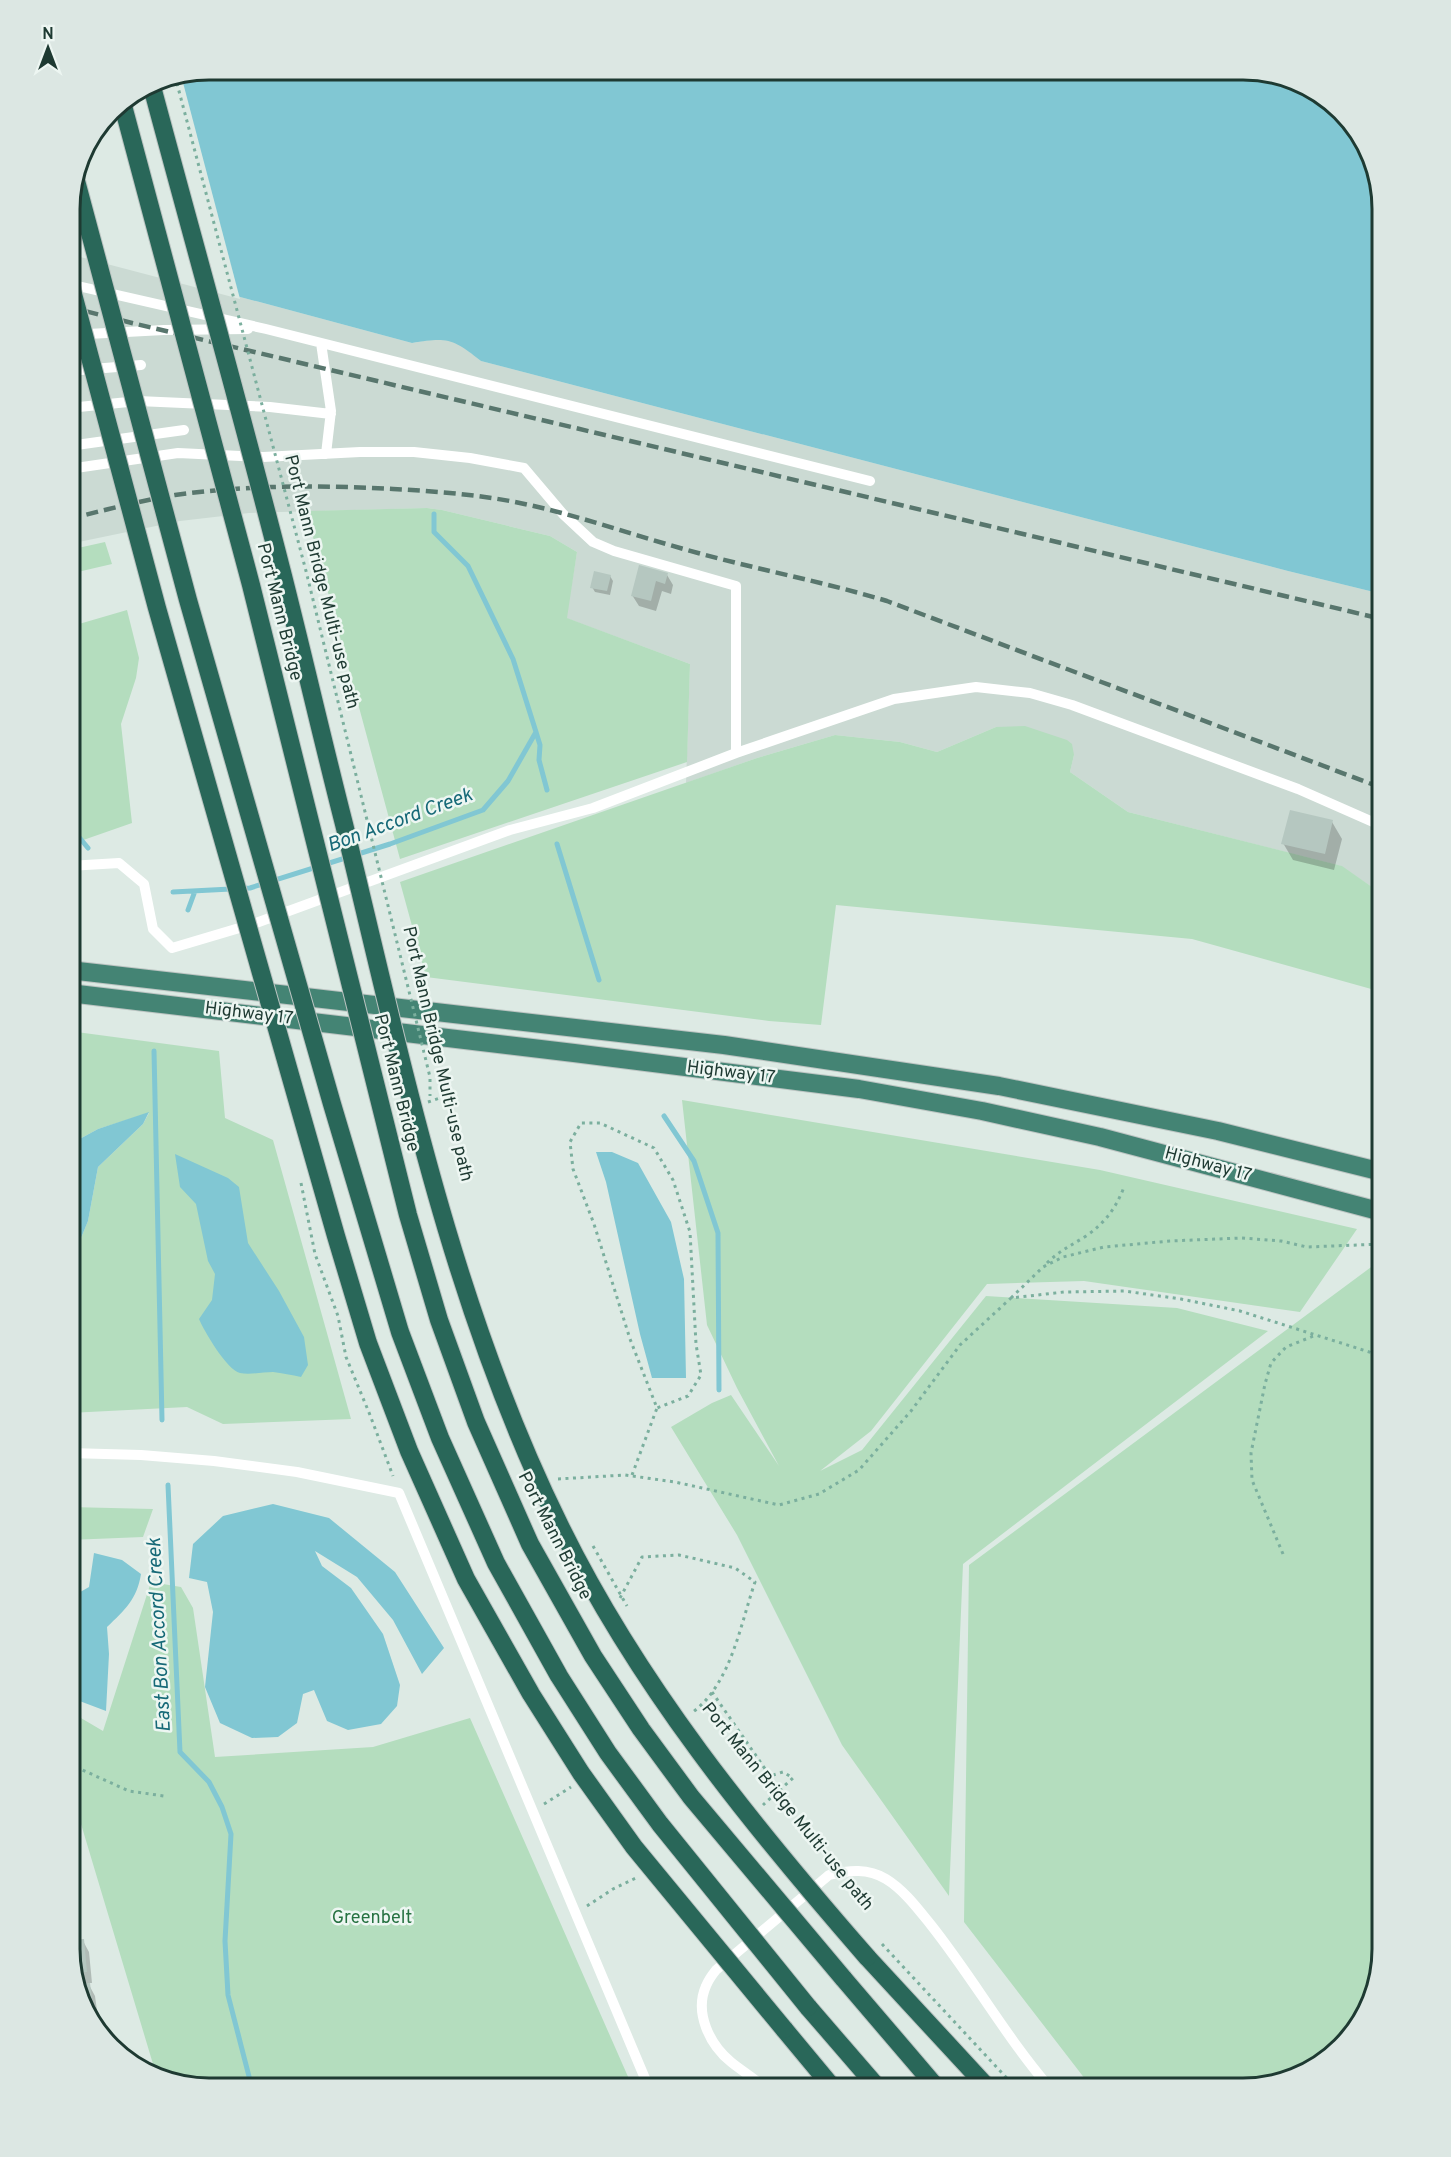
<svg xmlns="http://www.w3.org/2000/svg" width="1451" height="2157" font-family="Overpass,sans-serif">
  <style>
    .built { fill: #cbdad3 }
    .green { fill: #b4ddbe }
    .water { fill: #81c7d3 }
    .pier { fill: #ddeae4 }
    .shadow { fill: #0003 }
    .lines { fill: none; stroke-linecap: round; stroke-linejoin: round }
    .stream { stroke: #81c7d3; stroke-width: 5 }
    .building { fill: #b5c7c0 }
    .trunk-casing { stroke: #bcc4c2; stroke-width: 20 }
    .motorway-casing { stroke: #bcc4c2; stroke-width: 20 }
    .path { stroke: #7baf9e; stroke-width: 3; stroke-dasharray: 3 4.5; stroke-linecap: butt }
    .service { stroke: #fff; stroke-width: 10 }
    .trunk { stroke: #448474; stroke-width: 18 }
    .motorway { stroke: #296759; stroke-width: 18 }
    .rail { stroke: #58766d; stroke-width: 4.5; stroke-dasharray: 12 6; stroke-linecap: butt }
    .motorway-bridge-casing { stroke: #bcc4c2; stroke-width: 20; stroke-linecap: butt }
    .path-bridge { stroke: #7baf9e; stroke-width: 3; stroke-dasharray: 3 4.5; stroke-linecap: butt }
    .motorway-bridge { stroke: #296759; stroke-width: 18 }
    .labels { text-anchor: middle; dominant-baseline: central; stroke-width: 5; stroke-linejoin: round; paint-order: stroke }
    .street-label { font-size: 18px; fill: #1e3a32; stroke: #edf6f2 }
    .park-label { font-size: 18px; fill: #277242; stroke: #edf6f2 }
    .water-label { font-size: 20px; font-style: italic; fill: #166977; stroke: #edf6f2 }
    .rim { fill: none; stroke: #1e3a32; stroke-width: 3 }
  </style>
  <rect width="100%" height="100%" fill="#ddeae4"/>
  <path class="built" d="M69,251L412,343L435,339L451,340L461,345L481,361L1288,571L1382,594V894L1341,866L1128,812L1070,772L1074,755L996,727L937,752L900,742L835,735L757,758L686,783L690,664L566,618L577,552L550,536L442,510L427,508L249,513L180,521L69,544Z"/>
  <path class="green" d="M427,508L442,510L550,536L577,552L567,618L690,664L687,762L400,859L306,511Z
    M105,542L112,564L69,574V550Z
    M69,583L79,624L127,610L139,658L136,678L121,724L132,823L69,845Z
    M1025,726L1067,740L1072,744L1074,755L1070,772L1128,812L1342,866L1382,894V992L1192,939L836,905L821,1025L769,1021L426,977L400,882L757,758L835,735L900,742L937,752L996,727Z
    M69,1031L219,1051L225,1118L273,1140L351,1419L223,1424L187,1407L69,1413V1327L72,1325L69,1294L72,1260L88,1221L98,1167L143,1124L149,1113L98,1129L76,1141L69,1161Z
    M682,1100L1100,1170L1357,1229L1300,1312L1084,1281L987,1284L871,1431L820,1471L862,1450L986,1296L1177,1308L1268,1331L963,1564L949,1896L842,1745L737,1535L671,1427L712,1403L731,1395L779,1466L737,1388L707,1325Z
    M1382,1259V1949L1363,2018L1312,2069L1243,2088H1092L964,1922L969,1565Z
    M69,1507L153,1509L143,1537L69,1540Z
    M151,1582L181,1587L193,1608L215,1757L373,1747L470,1718L633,2088H200L156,2074L69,1784V1711L103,1731Z"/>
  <path class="water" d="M209,69H1251L1312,88L1363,139L1382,209V594L1288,571L481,361C453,339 448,337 412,343L69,251V200L83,147L110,110L156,80Z
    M149,1112L143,1124L98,1167L88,1221L72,1260L69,1293V1161L76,1141L98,1129Z
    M596,1152H612L638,1163L671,1222L684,1279L686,1378H652L640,1334L606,1182Z
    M175,1154L228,1178L239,1187L248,1243L279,1291L304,1337L308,1365L301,1377C292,1375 282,1373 273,1372C263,1372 250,1375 240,1373C227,1370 204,1331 199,1319L212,1300L215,1274L208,1261L196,1204L180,1187Z
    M273,1504L329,1518L395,1572L444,1648L422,1674L393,1620L357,1577L315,1551L322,1566L351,1588L383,1634L400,1685L397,1706L381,1724L348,1730L327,1721L314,1690L303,1694L297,1723L278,1737L252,1738L220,1723L205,1687L213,1612L207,1582L189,1578L193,1544L223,1516Z
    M94,1553L122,1560L141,1574C137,1599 125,1610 107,1627L109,1654L106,1711L69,1697V1593L75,1595L89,1587Z"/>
  <path class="pier" d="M181,75L240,299L69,254V200L83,147L110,110L156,80Z"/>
  <path class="shadow" d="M640,567L667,575L673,585L671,594L662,591L656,611L639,606L632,595Z
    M610,576L613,581L610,595L595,592L592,587Z
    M1332,822L1342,839L1334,870L1293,860L1283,843Z
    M69,1866L72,1872L76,1901H71L77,1913L79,1938L72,1925L69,1927L77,1941H83L89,1952L92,1983H88L95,1996L99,2025L104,2035L88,2018L69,1948Z"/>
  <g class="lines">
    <path class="stream" d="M536,732L540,745L539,760L547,790
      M69,825L88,848
      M557,844L599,980
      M173,892L250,888L390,844L483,810L508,781L536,732L513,659L468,566L434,532V514
      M188,910L195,891
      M154,1051L162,1420
      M664,1116L694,1161L718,1233L719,1390
      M168,1485L180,1752L209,1782L222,1807L231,1834L225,1941L228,1995L252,2088"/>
  </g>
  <path class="building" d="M639,565L668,573L665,584L656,581L651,601L631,596Z
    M594,571L611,575L607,591L590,588Z
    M1290,810L1333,820L1325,854L1281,844Z
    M69,1900H72L74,1933H69Z
    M84,1939L87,1972L76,1973L69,1948V1940Z
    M90,1983L94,2016H87L79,1984Z"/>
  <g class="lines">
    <g class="trunk-casing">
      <path id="trunk" d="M69,970L724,1045L999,1086L1218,1131L1382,1172
        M69,993L574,1053L859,1089L982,1111L1100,1137L1382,1212"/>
    </g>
    <g class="motorway-casing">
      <path id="motorway" d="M867,1957L988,2088
        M843,1978L937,2088
        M808,2007L878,2088
        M784,2029L833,2088"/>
    </g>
    <path class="path" d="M428,1102L446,1096L445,1066
      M301,1183L315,1254L338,1316L346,1357L370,1415L393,1476
      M1047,1263C1059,1251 1072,1245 1086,1236C1105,1223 1116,1208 1124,1187
      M1011,1298L1043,1267L1063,1257L1104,1247L1170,1241L1242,1238L1281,1241L1307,1247L1382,1244
      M632,1475L657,1408L630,1339L594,1224L573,1169L570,1142L581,1123H600L654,1148L673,1180L690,1232L696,1344L701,1375L688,1396L657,1408
      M558,1479L625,1475L675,1482L779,1505L819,1494L859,1470L911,1411L960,1345L1011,1298L1064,1292L1124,1291L1181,1299L1240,1311L1382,1356
      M1283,1554L1252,1480L1251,1453L1265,1384L1271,1363L1286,1347L1316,1335
      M620,1598L642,1557L679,1555L735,1568L755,1582C740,1626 731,1683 693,1712
      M712,1692L770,1776L783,1772L793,1778L763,1805
      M69,1764L129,1791L164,1796
      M544,1804L571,1787
      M587,1906L613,1889L636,1878
      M882,1944L1016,2088"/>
    <path class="service" d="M69,284L266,329L870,481
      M69,335L164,330L248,329
      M321,343L331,411L326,454
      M69,371L141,365
      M69,408L138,401L270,407L331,414
      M69,446L184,430
      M69,469L178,453L263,457L360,452H414L470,458L524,468L563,514L593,542L614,551L736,586V753
      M69,866L119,863L144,884L153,929L172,948L256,923L510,830L593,808L736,753L894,699L976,687L1030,693L1072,705L1298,789L1382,826
      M69,1453L141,1455L214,1461L297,1472L399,1493L649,2088
      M765,2088C754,2078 742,2071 731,2062C710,2045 694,2013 706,1986C708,1981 712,1975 716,1970L829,1875C849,1870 868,1868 886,1879C904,1890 918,1909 931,1925C973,1978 1006,2037 1050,2088"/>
    <use href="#trunk" class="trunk"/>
    <use href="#motorway" class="motorway"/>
    <path class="rail" d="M69,307L132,323L1382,619
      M69,519C104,510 140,501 175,495C247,485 321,485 393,489C432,491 471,494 510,501C573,513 635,536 698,553C760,570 824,582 887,601L1382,788"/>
    <g class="motorway-bridge-casing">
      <path id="motorway-bridge" d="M151,83C195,247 241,411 283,576C304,659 323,742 344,824C402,1062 451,1305 560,1526C638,1685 751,1824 867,1957
        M122,102L251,585L408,1215L439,1320L476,1422L530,1544L593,1656L641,1729L691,1797L843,1978
        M75,177L188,600L332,1104L400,1332L440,1438L496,1563L559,1676L608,1753L660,1824L808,2007
        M69,279L157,608L336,1236L368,1343L409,1451L466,1579L531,1694L581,1773L634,1847L784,2029"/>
    </g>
    <path class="path-bridge" d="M175,76L306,571L430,1077V1096
      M593,1546L627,1606"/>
    <use href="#motorway-bridge" class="motorway-bridge"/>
  </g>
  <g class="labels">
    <g class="street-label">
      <text transform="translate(321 582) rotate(76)">Port Mann Bridge Multi-use path</text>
      <text transform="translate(279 612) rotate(76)">Port Mann Bridge</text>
      <text transform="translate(249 1014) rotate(7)">Highway 17</text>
      <text transform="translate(437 1054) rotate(77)">Port Mann Bridge Multi-use path</text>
      <text transform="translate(731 1073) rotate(7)">Highway 17</text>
      <text transform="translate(396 1083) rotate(76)">Port Mann Bridge</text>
      <text transform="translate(1208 1165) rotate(15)">Highway 17</text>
      <text transform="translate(554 1536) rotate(63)">Port Mann Bridge</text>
      <text transform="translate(787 1807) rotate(51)">Port Mann Bridge Multi-use path</text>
    </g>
    <g class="park-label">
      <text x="372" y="1918">Greenbelt</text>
    </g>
    <g class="water-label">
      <text transform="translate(400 821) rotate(-20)">Bon Accord Creek</text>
      <text transform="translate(160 1635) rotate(-93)">East Bon Accord Creek</text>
    </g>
  </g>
  <path d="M0 0H1451V2157H0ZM209 80H1243A129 129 0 0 1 1372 209V1949A129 129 0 0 1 1243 2078H209A129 129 0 0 1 80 1949V209A129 129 0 0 1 209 80Z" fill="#dce7e3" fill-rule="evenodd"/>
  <path class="rim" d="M209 80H1243A129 129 0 0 1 1372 209V1949A129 129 0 0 1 1243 2078H209A129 129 0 0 1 80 1949V209A129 129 0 0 1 209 80Z"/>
  <g transform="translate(48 48)" stroke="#edf6f2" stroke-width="4.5" paint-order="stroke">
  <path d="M0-4.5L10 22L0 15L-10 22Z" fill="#1e3a32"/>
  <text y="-9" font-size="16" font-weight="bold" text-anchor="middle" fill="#1e3a32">N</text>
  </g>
</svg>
